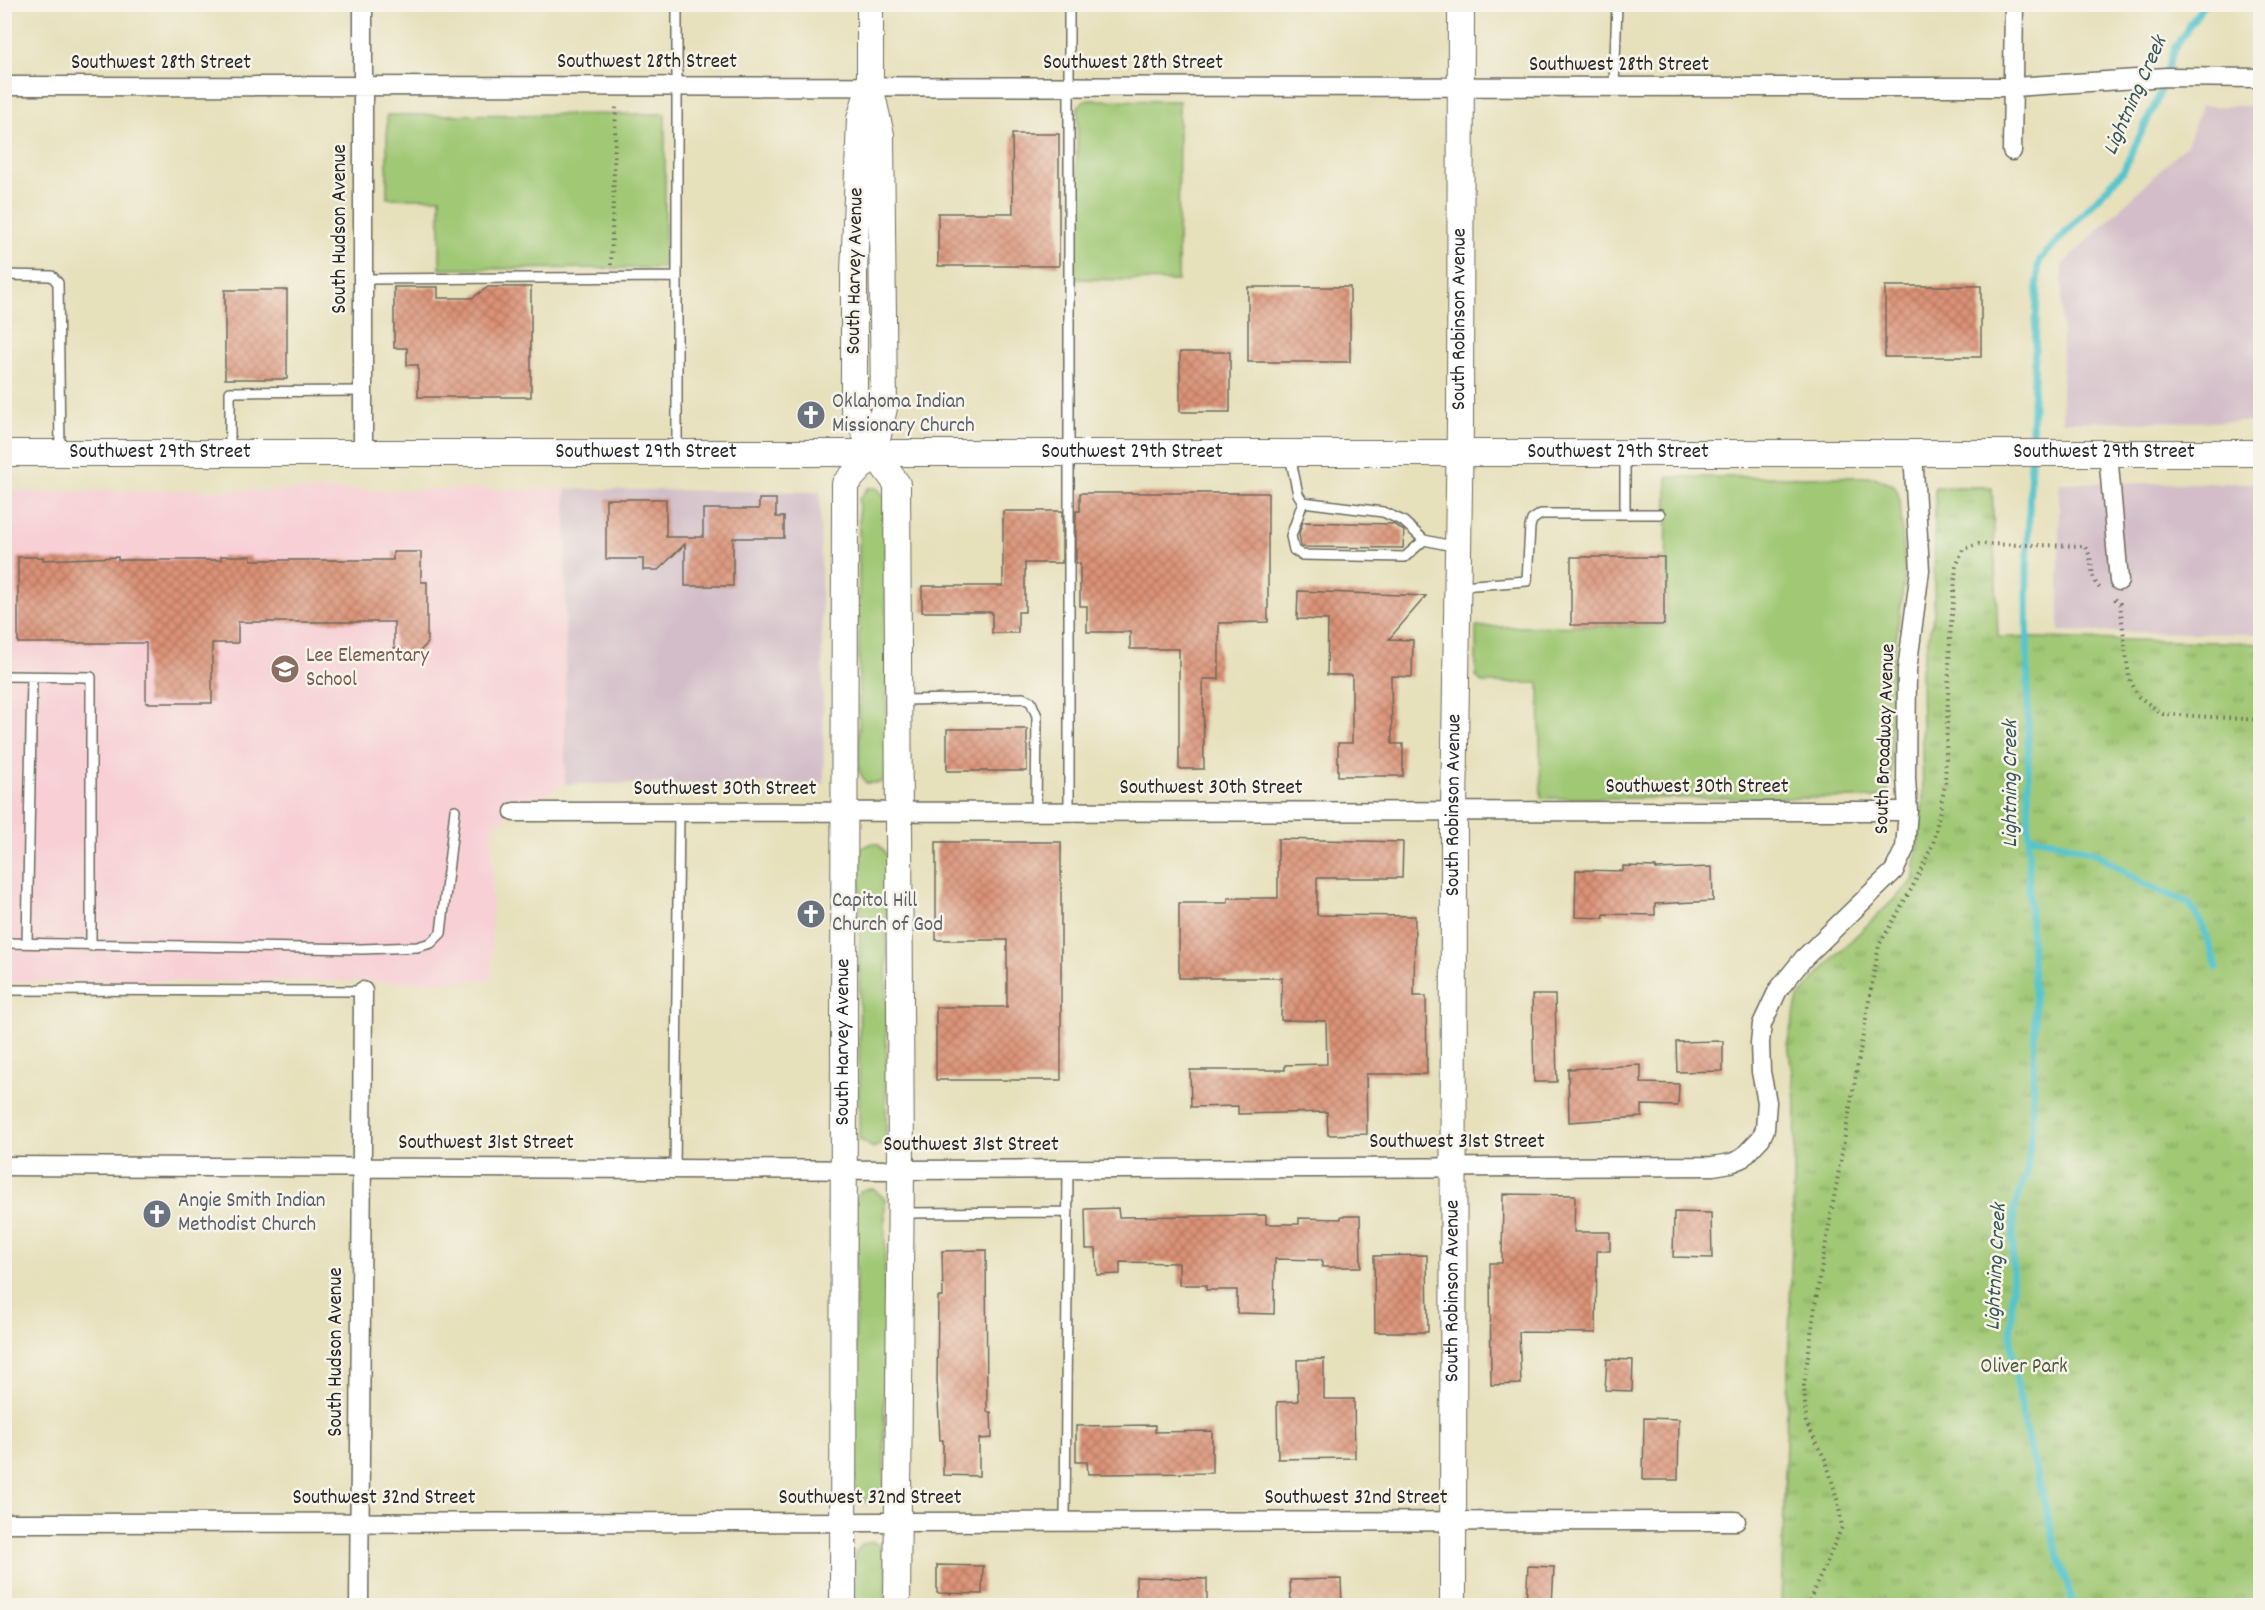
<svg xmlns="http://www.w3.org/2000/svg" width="2265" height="1610" font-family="Dekko,sans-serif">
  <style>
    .built { fill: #f7cfd5 }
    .industrial { fill: #d2bdc8 }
    .green { fill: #a0c874; stroke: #667a50; stroke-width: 1.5 }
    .park { fill: url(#park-tufts); stroke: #667a50; stroke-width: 1.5 }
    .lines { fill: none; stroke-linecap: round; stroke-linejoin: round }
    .stream { stroke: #57c5cc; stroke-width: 7 }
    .building { fill: url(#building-cross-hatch) }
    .lane-casing { stroke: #6c6a5d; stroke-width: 12 }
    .street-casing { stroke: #6c6a5d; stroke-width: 21 }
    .secondary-casing { stroke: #6c6a5d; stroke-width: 28 }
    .path { stroke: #6c6a5d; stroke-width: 4; stroke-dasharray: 1.5 4.5; stroke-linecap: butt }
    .lane { stroke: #fff; stroke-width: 9 }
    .street { stroke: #fff; stroke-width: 18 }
    .secondary { stroke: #fff; stroke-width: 26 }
    .labels { text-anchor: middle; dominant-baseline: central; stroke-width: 5; stroke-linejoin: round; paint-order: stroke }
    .street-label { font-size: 21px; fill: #2b2b2b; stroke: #f7f3e8 }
    .worship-label { font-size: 21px; fill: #5b616d; stroke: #f7f3e8; text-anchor: start }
    .education-label { font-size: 21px; fill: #785e54; stroke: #f7f3e8; text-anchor: start }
    .park-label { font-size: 21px; fill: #4e5a41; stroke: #f7f3e8 }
    .water-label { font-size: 22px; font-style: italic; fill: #38595b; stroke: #f7f3e8 }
  </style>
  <defs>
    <pattern id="park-tufts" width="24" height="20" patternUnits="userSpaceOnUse" patternTransform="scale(1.5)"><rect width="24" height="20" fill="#a0c874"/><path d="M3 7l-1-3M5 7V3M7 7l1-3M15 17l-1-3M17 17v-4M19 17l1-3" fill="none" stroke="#83a35f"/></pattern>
    <pattern id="building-cross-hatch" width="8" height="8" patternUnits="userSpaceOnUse" patternTransform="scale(1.5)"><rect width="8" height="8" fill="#db9277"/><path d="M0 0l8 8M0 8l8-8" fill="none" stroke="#b27762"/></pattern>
  </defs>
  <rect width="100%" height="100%" fill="#f7f3e8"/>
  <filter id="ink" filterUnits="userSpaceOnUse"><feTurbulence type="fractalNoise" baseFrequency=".0167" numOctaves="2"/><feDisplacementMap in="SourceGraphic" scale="12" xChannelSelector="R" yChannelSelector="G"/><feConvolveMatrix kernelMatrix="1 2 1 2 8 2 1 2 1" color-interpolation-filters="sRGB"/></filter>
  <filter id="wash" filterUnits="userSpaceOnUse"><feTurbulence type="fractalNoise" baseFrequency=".008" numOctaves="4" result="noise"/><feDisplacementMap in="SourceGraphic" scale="24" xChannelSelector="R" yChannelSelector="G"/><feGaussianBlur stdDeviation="1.35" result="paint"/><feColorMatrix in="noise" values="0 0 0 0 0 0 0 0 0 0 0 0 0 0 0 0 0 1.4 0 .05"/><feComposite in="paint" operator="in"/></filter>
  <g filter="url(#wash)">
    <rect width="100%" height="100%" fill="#e6e0bb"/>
    <path class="built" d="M566,489L565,784L514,812L492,828V981L5,982L4,491Z"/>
    <path class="industrial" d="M2201,106H2260V422L2062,421V265L2187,144Z
      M2059,483H2260V634L2059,631Z
      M566,489L820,492L824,784H565Z"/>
    <path class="green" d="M1085,100L1179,101L1178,281L1074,279L1078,107Z
      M665,114V268L440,269V198H387V115Z
      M1667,477H1874L1895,486L1900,500L1905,575L1892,668L1891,779C1889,790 1887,794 1876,798H1541L1539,683H1482L1476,676V627L1666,626Z
      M868,488H877L886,499L887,772L884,779L880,783H866L859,771V499Z
      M873,843L879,845L887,855L886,1136L884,1143L873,1148L859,1139L860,853L861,848Z
      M866,1189H874L885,1199L884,1491L881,1498L867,1503L855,1492L856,1198L860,1191Z
      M873,1542C893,1549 885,1588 885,1605L855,1606V1553L863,1544Z"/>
    <path class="park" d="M1935,487H1992L1998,637L2260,643V1605H1781L1796,1107L1788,1041L1798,998L1834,957L1913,881L1923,804L1921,669L1934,614Z"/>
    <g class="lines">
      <path class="stream" d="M2029,835L2096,853L2146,885L2189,903L2203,926L2217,968
        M2074,1606L2055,1544L2022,1416L2011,1343L2014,1210L2027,1173L2032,1131L2035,1011L2029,898L2027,569L2038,268L2040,260L2123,171L2157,100L2174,49L2204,4"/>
    </g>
    <g id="blocks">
      <path class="building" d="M1012,134H1059V266H938V213H1013Z
        M1885,286H1981V357H1885Z
        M394,287H438V298H472L488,287H531V397H418V365H407V348H394Z
        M1248,287H1350V362H1248Z
        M225,290H287V379H225Z
        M1180,352H1230V412H1180Z
        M1080,493H1268V622L1219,623V679H1203L1204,769H1179V649H1130V632H1087V606H1080V563H1076V511H1080Z
        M606,499H666V537H703V509H759V499H776V517H784V538H733V586H685V544L658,570H643V559H606Z
        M1003,511H1062V563H1025V612H1018V633H992V612H922V586H1003Z
        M1303,522L1393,524L1404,531L1403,548L1301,547L1299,533Z
        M393,552H421V582H427V644L417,654H406L401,648H394V622H238V643H212V703H146V643H18V557H43V560L118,557V560H221V556H251V560H393Z
        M1571,557H1664V625H1571Z
        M1298,591L1426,596L1389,639L1413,640L1412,677L1391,676L1392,744H1403V776H1338V743H1352V675H1327L1328,620L1297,619Z
        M947,729H1027V771H947Z
        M1278,839L1403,842L1402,878H1317V915L1415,916L1414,996H1426L1427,1074H1366L1367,1134L1328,1135L1327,1112L1238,1114V1106L1191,1107L1190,1070H1285V1065L1327,1064L1326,1021L1281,1020L1282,978H1179V903H1228V898H1278Z
        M936,842H1061V1080H936V1007H1007V940H936Z
        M1623,866L1656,867V869L1712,867L1713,901L1655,904V915L1604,914V918L1575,917L1576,870L1623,871Z
        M1532,995H1555L1557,1082H1534Z
        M1723,1041V1071L1677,1072L1676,1042Z
        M1641,1065V1083L1679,1084L1678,1106L1642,1105V1117L1569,1122L1568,1069Z
        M1503,1194L1575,1195L1574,1232H1610V1251H1597L1596,1333L1519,1332L1521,1384L1491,1385L1490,1263H1502Z
        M1118,1208L1119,1217L1266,1215V1224H1299V1218L1341,1219V1216H1360L1361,1267H1322V1260L1275,1259L1274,1314L1237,1313V1290H1206V1285H1179V1263L1120,1262V1274L1097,1275L1096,1249H1086L1085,1209Z
        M1674,1212L1711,1213L1712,1258L1673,1257Z
        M986,1250L987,1412H991L992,1438L979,1439V1476L943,1475V1440H940L937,1381L938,1297H943L942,1251Z
        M1427,1255L1428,1332H1375L1374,1256Z
        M1324,1359V1399H1354L1355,1458L1278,1459L1277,1402L1298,1401L1297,1360Z
        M1607,1359L1633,1360L1632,1391L1605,1390Z
        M1644,1418L1679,1419L1678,1480H1643Z
        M1155,1425V1432L1212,1431V1473L1088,1474L1087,1462H1076V1426Z
        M937,1565L983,1566L982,1594L937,1593Z
        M1528,1566L1554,1567L1552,1605H1526Z
        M1136,1577L1207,1579V1605H1136Z
        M1341,1579L1342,1605H1291L1290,1580Z"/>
    </g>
  </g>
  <g filter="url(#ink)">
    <use href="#blocks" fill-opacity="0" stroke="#6c6a5d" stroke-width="1.5"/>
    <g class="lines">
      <g class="lane-casing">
        <path id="lane" d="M1069,4V812
          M1614,88L1617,4
          M4,275L52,276L58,283L60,452
          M365,279L677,277
          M230,451V392L363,391
          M677,452V4
          M1290,456L1298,494L1303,502L1383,512L1403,521L1424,540L1457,547
          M1303,502L1291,536L1294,550L1302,555L1405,557L1424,540
          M1625,514H1660
          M1461,586L1527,581L1530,527L1532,520L1541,514H1625V455
          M4,676L91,677V946
          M900,700L1023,698L1031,702L1037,716L1036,812
          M4,943L362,949L417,947L431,943L441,933L455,810
          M27,943L32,677
          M4,990L363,991
          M675,1168L679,812
          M903,1213L1068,1212
          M1065,1520L1068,1168"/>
      </g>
      <g class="street-casing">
        <path id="street" d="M4,86L2014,87L2167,77L2260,78
          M2012,151L2014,4
          M2108,453L2119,581
          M363,454V4
          M514,812L1908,811
          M4,1166L901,1170L1713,1166L1731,1163L1741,1159L1761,1138L1765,1129L1767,1102L1761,1072L1760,1043L1762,1024L1778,990L1804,958L1894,871L1905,848L1908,811L1906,778L1907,670L1920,570L1913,453
          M4,1523L1736,1521
          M359,1606L363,991"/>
      </g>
      <g class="secondary-casing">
        <g id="secondary">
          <path d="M869,89L860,119L854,274V408L874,453L897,484L901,1170L897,1606"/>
          <path id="s1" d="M4,453H2260"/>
          <path id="s2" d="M843,1606L845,484L874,453L884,408L881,135L870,86V4"/>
          <path id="s3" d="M1453,1606L1454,811L1460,423L1461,4"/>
        </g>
      </g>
      <path class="path" d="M611,265L616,105
        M2115,599L2120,604L2129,678L2139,697L2163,714L2260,720
        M1807,1606L1842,1527L1838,1502L1826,1461L1806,1422L1804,1385L1816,1299L1879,945L1913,886L1933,844L1945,785L1950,638L1956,567L1963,549L1979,544L2084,546C2096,559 2087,579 2102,590"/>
      <use href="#lane" class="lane"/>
      <use href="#street" class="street"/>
      <use href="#secondary" class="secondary"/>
    </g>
  </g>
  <defs>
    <g id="church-disc" transform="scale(1.5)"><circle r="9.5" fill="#6b7280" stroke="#f7f3e8"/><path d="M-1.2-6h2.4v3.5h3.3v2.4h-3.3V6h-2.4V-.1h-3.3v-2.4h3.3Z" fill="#fff"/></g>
    <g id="school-disc" transform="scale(1.5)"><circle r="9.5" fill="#8d6e63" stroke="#f7f3e8"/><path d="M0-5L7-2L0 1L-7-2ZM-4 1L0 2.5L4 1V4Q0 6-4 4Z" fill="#fff"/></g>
  </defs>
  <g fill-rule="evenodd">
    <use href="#church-disc" x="811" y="415"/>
    <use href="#school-disc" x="285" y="669"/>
    <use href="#church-disc" x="811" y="914"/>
    <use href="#church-disc" x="157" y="1214"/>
  </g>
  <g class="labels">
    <g class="street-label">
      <text x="647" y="63">Southwest 28th Street</text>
      <text x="161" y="64">Southwest 28th Street</text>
      <text x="1133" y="64">Southwest 28th Street</text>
      <text x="1619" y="66">Southwest 28th Street</text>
      <text transform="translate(341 229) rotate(-90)">South Hudson Avenue</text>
      <text transform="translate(856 271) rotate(-89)">South Harvey Avenue</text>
      <text stroke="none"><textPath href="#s3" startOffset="1287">South Robinson Avenue</textPath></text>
      <text stroke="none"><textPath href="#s1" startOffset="156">Southwest 29th Street</textPath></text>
      <text stroke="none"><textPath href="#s1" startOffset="642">Southwest 29th Street</textPath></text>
      <text stroke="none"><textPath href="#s1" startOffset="1128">Southwest 29th Street</textPath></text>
      <text stroke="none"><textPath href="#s1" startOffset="1614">Southwest 29th Street</textPath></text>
      <text stroke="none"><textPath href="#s1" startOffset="2100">Southwest 29th Street</textPath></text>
      <text transform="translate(1886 739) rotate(-88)">South Broadway Avenue</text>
      <text x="1697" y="788">Southwest 30th Street</text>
      <text x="1211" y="789">Southwest 30th Street</text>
      <text x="725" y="790">Southwest 30th Street</text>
      <text stroke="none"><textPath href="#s3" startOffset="801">South Robinson Avenue</textPath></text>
      <text stroke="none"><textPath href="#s2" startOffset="564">South Harvey Avenue</textPath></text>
      <text x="1457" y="1143">Southwest 31st Street</text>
      <text x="486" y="1144">Southwest 31st Street</text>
      <text x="971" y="1146">Southwest 31st Street</text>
      <text stroke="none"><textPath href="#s3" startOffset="315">South Robinson Avenue</textPath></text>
      <text transform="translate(337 1352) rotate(-90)">South Hudson Avenue</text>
      <text x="384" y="1499">Southwest 32nd Street</text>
      <text x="870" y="1499">Southwest 32nd Street</text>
      <text x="1356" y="1499">Southwest 32nd Street</text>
    </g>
    <g class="worship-label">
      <text x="832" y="403">Oklahoma Indian<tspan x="832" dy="24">Missionary Church</tspan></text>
      <text x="832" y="902">Capitol Hill<tspan x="832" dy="24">Church of God</tspan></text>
      <text x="178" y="1202">Angie Smith Indian<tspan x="178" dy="24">Methodist Church</tspan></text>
    </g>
    <g class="education-label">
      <text x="306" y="657">Lee Elementary<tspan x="306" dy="24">School</tspan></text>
    </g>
    <g class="park-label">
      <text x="2024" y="1368">Oliver Park</text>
    </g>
    <g class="water-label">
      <text transform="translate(2136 96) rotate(-66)">Lightning Creek</text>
      <text transform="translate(2011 784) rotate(-90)">Lightning Creek</text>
      <text transform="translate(1997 1267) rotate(-87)">Lightning Creek</text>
    </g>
  </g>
  <rect width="2265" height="1610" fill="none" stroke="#f7f3e8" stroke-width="24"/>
</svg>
